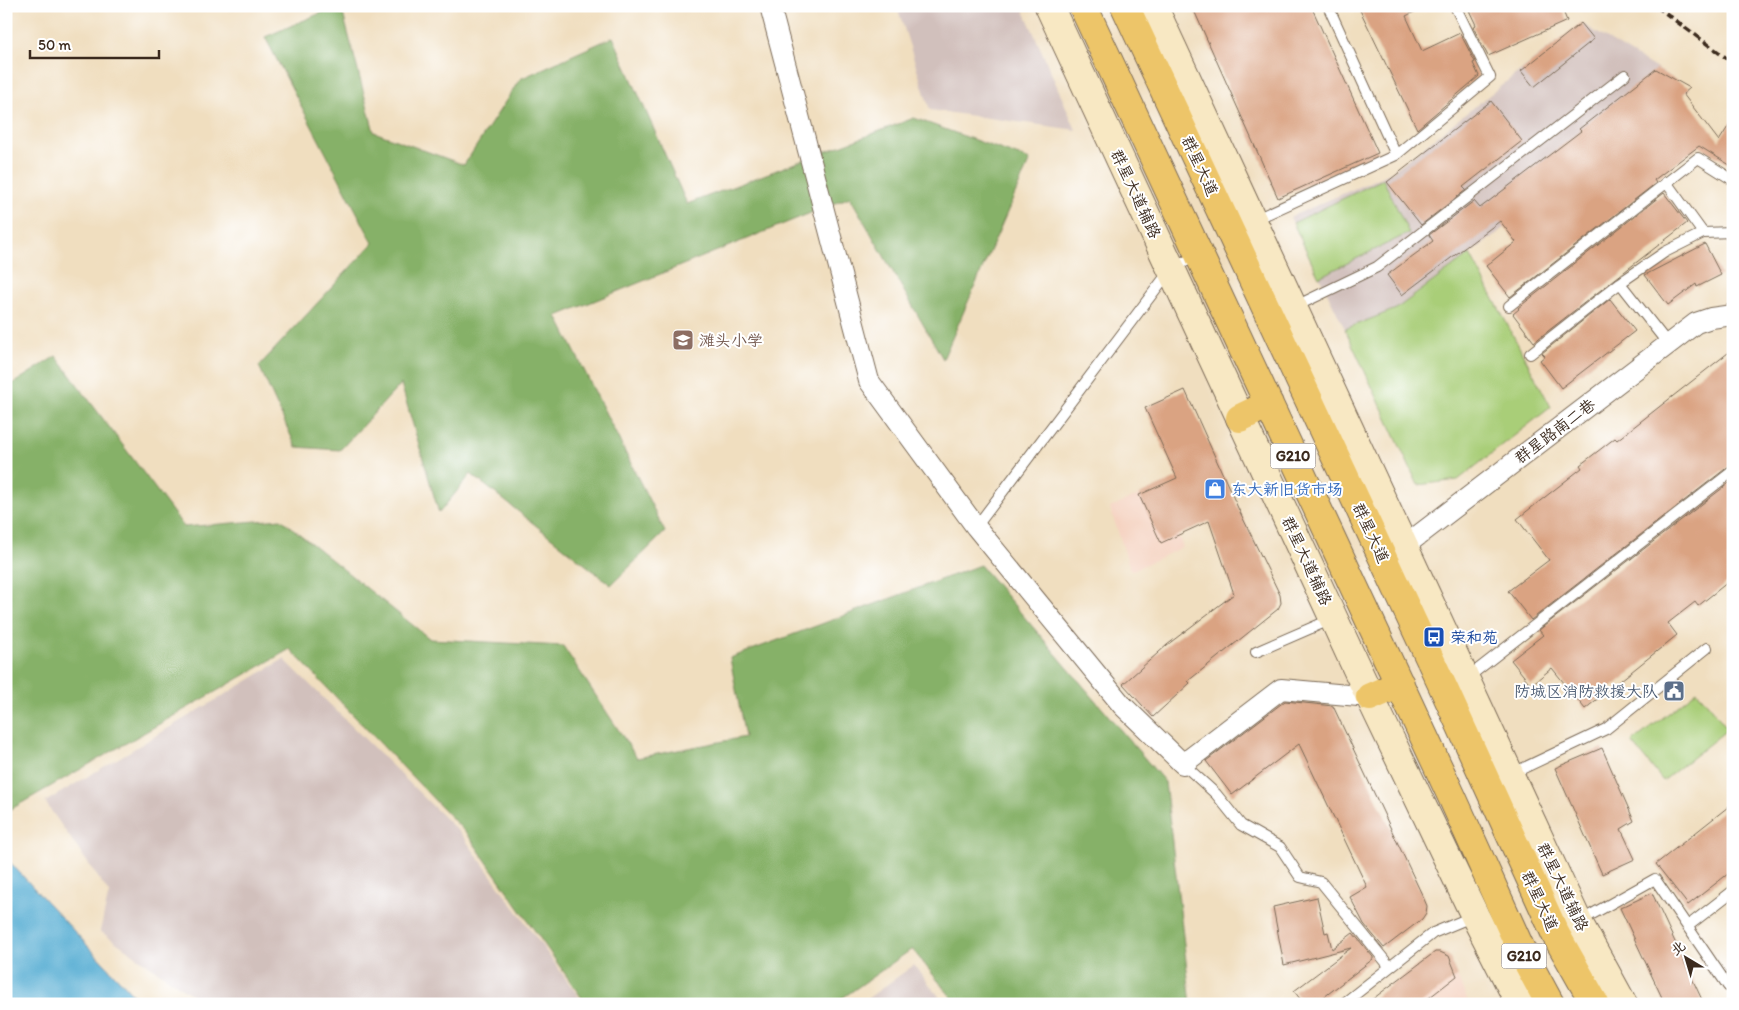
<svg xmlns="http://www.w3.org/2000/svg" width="1739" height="1010" font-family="Itim,'LXGW WenKai TC',sans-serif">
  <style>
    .built { fill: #f5d3c1 }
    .industrial { fill: #d1c0bc }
    .green { fill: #a9ce78; stroke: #727c4b }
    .forest { fill: #86b168; stroke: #606e43 }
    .water { fill: #56add3; stroke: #486c78 }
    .building { fill: #daa382 }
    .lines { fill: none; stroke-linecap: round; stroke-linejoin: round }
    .lane-casing { stroke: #7a6956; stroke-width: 12 }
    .street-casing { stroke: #7a6956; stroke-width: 22 }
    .secondary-casing { stroke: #7a6956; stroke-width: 30 }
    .highway-casing { stroke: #7a6956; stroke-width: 30 }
    .lane { stroke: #fff; stroke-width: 10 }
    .street { stroke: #fff; stroke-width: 20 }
    .secondary { stroke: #f8e8c3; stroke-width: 28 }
    .highway { stroke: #edc569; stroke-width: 28 }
    .rail { stroke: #3b2a1e; stroke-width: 4; stroke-dasharray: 8 4; stroke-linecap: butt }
    .labels { text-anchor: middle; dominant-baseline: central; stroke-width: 4; stroke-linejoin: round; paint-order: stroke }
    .shield { fill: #fff; stroke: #766a62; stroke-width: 1 }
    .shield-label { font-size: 15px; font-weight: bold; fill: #3b2a1e }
    .street-label { font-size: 16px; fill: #3b2a1e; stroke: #fff }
    .education-label { font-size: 16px; fill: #785e54; stroke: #fff; text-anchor: start }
    .shop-label { font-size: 16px; fill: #366cbe; stroke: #fff; text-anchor: start }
    .transit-label { font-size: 16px; fill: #164399; stroke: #fff; text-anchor: start }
    .service-label { font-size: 16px; fill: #4e5e75; stroke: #fff; text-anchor: end }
  </style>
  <rect width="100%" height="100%" fill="#fff"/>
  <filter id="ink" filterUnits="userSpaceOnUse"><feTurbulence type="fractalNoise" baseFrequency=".02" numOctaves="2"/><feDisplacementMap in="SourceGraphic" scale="10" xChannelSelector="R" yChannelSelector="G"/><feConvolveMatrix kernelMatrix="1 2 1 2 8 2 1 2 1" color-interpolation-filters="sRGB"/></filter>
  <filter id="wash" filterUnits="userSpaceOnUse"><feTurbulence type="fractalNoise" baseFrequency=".0096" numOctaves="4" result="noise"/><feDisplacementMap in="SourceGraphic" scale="20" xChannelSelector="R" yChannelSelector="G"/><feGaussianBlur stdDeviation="1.12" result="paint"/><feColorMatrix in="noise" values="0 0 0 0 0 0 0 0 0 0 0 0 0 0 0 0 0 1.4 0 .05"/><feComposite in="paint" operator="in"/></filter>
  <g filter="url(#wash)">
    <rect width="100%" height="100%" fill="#f0debf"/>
    <path class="built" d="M1217,460L1238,508L1178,535L1183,547L1131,571L1110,508Z
      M1457,976L1469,1004H1421Z"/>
    <path class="industrial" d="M897,6H1022L1076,130L930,110Z
      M1581,23L1690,89L1396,309L1345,329L1290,217L1390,173Z
      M284,659L462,835L584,1004H205L100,931L109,893L45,802Z
      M914,965L945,1004H860Z"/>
    <path class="green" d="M1383,179L1409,233L1319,277L1293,223Z
      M1470,254L1551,407L1458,480L1418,485L1345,329L1396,309Z
      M1697,691L1728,729L1663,781L1632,742Z"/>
    <path class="forest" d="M337,6H341L374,132L464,165L520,79L613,37L687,204L914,118L1030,160L943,359L850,197L557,316L665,532L611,585L471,474L439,513L401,384L340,450L296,447L259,366L373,243L265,37Z
      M56,356L184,527L281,519L430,639L563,646L637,758L745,737L730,658L980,565L1165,782L1191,1004H957L912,949L834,1004H586L468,835L290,649L6,812V388Z"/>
    <path class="water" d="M6,858L142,1004H6Z"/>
    <g id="blocks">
      <path class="building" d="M1192,6H1311L1378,153L1278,198Z
        M1358,6H1426L1406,16L1422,51L1460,33L1475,62L1473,63L1479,76L1417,129Z
        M1467,6H1561L1567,21L1488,56L1473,27L1476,25Z
        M1581,23L1594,39L1534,87L1521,71Z
        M1656,69L1690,88L1683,94L1719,141L1733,119V167L1699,146L1654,180L1656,183L1510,297L1486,266L1516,242L1500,221L1402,295L1387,275L1433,241L1429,235L1474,201L1480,208L1581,131L1579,129Z
        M1491,101L1522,141L1463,187L1466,190L1421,225L1387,182Z
        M1664,193L1687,223L1534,342L1513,314L1519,309L1518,308Z
        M1705,244L1721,275L1697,287L1696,284L1668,305L1645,275Z
        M1610,299L1635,331L1561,388L1540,360L1545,356L1542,353Z
        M1733,349V464L1729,466L1531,620L1508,591L1549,560L1517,519L1582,468L1580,465L1615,438L1617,440Z
        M1185,390L1238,508L1280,595L1281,603L1278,609L1188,681L1190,683L1153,717L1123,684L1167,645L1234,594L1209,521L1161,543L1139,495L1177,478L1145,408Z
        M1733,480V578L1698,606L1695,602L1668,623L1677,635L1585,709L1552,668L1531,685L1511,660L1543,635L1539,630Z
        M1285,701L1333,706L1424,899L1427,906L1426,913L1422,919L1384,948L1364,924L1350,897L1367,887L1299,744L1232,795L1206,761Z
        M1602,748L1634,821L1621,829L1635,859L1602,874L1555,768Z
        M1733,803V870L1688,905L1656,864Z
        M1652,893L1675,942L1704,1004H1665L1620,908Z
        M1317,897L1325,933L1328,932L1332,949L1353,933L1373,957V959L1315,1004H1304L1294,991L1351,948L1284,965L1273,907Z
        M1435,952H1440L1449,956L1457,976L1421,1004H1366Z"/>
    </g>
  </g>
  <g filter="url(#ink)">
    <use href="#blocks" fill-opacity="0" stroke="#7a6956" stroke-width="1"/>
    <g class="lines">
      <g class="lane-casing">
        <path id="lane" d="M1328,6L1396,155
          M1666,182L1703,233
          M1254,220L1396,155L1490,77L1455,6
          M1620,283L1668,344
          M1509,306L1698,158L1733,180
          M1294,307L1377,267L1625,75
          M1530,354L1620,283L1665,252L1703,233L1733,232
          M976,527L1171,269L1198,255
          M1256,652L1332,619
          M1467,678L1733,471
          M1183,764L1216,794L1241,825L1280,847L1300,877L1321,882L1390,967
          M1511,774L1606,729L1707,648
          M1578,922L1655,879L1728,986L1733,982
          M1688,926L1733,891
          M1343,1004L1433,933L1474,916"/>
      </g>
      <g class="street-casing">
        <path id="street" d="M770,6L869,381L976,527L1122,705L1183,764L1281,689L1370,697
          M1394,554L1696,323L1711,318L1733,315"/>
      </g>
      <g class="secondary-casing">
        <path id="secondary" d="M1049,6L1370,697L1475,916L1520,1004
          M1153,6L1578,922L1623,1004"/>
      </g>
      <g class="highway-casing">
        <path id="highway" d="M1083,6L1453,799L1523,954L1550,1004
          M1125,6L1444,689L1556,935L1595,1004
          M1240,418L1269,404
          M1370,697L1400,684"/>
      </g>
      <use href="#lane" class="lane"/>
      <use href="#street" class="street"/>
      <use href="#secondary" class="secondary"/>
      <use href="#highway" class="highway"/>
      <path class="rail" d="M1656,6L1733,63"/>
    </g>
  </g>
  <defs>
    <g id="school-square" transform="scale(1.125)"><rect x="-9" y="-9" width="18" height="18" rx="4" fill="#8d6e63" stroke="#fff"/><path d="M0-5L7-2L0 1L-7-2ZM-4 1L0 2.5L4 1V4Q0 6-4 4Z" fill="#fff"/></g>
    <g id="shop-square" transform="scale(1.125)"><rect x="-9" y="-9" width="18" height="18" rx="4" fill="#3f7fe0" stroke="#fff"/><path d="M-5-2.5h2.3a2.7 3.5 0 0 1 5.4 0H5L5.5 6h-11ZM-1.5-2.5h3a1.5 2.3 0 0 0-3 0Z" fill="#fff"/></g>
    <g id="bus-square" transform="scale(1.125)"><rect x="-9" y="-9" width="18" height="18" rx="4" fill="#1a4fb4" stroke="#fff"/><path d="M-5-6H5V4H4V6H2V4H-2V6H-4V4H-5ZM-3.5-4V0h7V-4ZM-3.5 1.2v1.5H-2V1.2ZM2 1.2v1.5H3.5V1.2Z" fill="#fff"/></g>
    <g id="civic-square" transform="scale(1.125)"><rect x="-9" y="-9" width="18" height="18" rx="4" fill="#5c6f8a" stroke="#fff"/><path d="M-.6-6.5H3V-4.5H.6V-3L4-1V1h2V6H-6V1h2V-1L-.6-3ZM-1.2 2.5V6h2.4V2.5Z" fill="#fff"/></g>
  </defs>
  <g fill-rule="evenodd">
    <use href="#school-square" x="683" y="340"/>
    <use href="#shop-square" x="1215" y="489"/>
    <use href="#bus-square" x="1434" y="637"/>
    <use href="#civic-square" x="1674" y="691"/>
  </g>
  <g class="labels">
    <g class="shield">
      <rect x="1270.5" y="443.5" width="45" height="25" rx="4"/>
      <rect x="1501.5" y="943.5" width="45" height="25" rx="4"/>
    </g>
    <g class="shield-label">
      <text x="1293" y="456">G210</text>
      <text x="1524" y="956">G210</text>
    </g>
    <g class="street-label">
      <text transform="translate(1200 166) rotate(65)">群星大道</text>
      <text transform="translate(1136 194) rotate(65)">群星大道辅路</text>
      <text transform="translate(1555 431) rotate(-37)">群星路南二巷</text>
      <text transform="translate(1371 533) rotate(65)">群星大道</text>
      <text transform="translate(1307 561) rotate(65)">群星大道辅路</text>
      <text transform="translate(1563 887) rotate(64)">群星大道辅路</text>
      <text transform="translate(1540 901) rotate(65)">群星大道</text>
    </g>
    <g class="education-label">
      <text x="699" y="340">滩头小学</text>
    </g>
    <g class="shop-label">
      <text x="1231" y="489">东大新旧货市场</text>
    </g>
    <g class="transit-label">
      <text x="1450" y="637">荣和苑</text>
    </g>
    <g class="service-label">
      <text x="1658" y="691">防城区消防救援大队</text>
    </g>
  </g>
  <rect width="1739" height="1010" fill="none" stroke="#fff" stroke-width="25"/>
  <g transform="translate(1686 958) rotate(322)" stroke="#ffffff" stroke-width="4" paint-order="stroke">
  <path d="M0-4L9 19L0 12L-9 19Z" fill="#3b2a1e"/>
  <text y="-8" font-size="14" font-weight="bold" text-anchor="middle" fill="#3b2a1e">北</text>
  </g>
  <path d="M30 50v8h129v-8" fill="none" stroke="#3b2a1e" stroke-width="2.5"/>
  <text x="38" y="50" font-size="15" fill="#3b2a1e" stroke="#ffffff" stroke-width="4" paint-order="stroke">50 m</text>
</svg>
